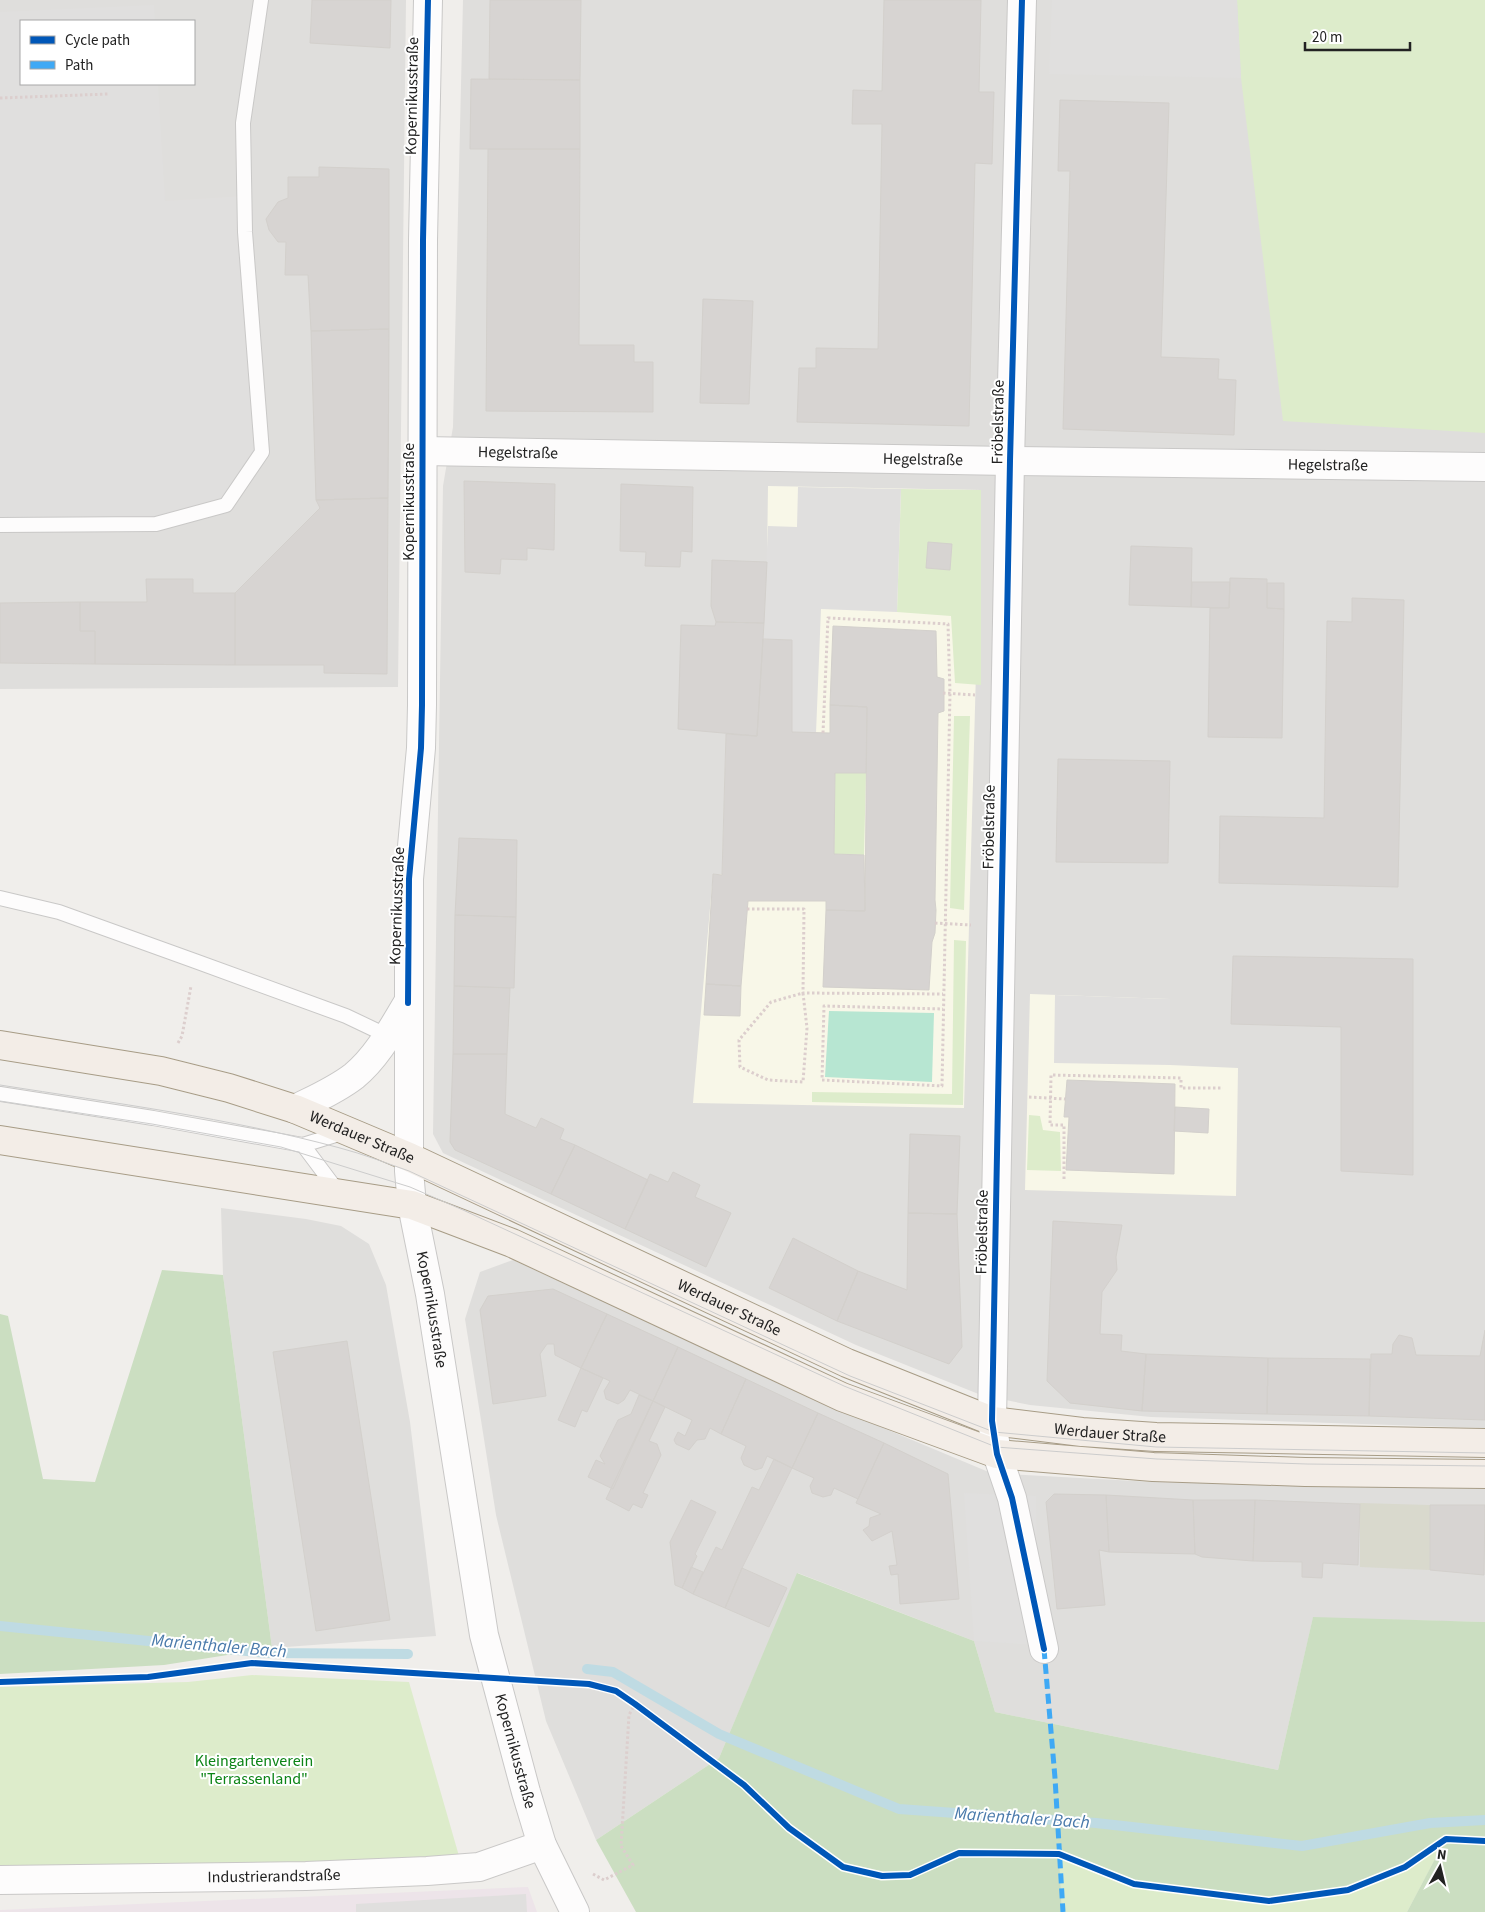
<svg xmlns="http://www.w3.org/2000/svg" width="1485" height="1912" font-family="'Source Sans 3',sans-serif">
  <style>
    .residential { fill: #dfdedc; fill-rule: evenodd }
    .industrial { fill: #ede4e9 }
    .education { fill: #f8f7e8 }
    .construction { fill: #d9d9cd }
    .grass { fill: #ddeccb }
    .forest { fill: #cbdec1 }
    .pitch { fill: #b7e6d2 }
    .parking { fill: #e0dfde }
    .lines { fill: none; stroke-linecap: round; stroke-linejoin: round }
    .stream { stroke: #bfdbe3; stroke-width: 10 }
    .building { fill: #d7d4d2; stroke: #d3d0cc }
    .service-casing { stroke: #c9c8c7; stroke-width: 16 }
    .minor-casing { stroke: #c9c8c7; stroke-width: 30 }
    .tertiary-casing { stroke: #c9c8c7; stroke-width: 30 }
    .primary-casing { stroke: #a79c86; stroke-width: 30 }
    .path { stroke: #dccecd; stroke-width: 3; stroke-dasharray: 2.5 2.5; stroke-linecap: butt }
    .service { stroke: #fdfcfc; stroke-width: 14 }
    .minor { stroke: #fdfcfc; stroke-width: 28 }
    .tertiary { stroke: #fdfcfc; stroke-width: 28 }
    .primary { stroke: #f3ede7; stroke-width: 28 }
    .tram { stroke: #ccc; stroke-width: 1 }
    .quiet { stroke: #3fa9f5; stroke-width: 5; stroke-dasharray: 10 5; stroke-linecap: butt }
    .cycleway-casing { stroke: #fff; stroke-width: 9 }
    .cycleway { stroke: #0057b8; stroke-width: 6 }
    .labels { text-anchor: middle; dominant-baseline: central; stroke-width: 4; stroke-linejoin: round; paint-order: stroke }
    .street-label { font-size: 16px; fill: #222; stroke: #fff }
    .park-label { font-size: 16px; fill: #0c8416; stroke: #fff }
    .water-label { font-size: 18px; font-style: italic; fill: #4a7aab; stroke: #fff }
  </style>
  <rect width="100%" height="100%" fill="#f0eeeb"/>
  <path class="residential" d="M0,0H406L398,687L0,689ZM21,21H194V84H21Z
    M463,0H1485V1428L1151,1417L1030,1405L981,1395L856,1345L443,1153L433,1134L443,486L453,427Z
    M221,1208L306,1219L341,1226L369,1244L386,1285L410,1422L436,1636L272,1648L223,1275Z
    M513,1260L838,1409L991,1473L1153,1482L1485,1487V1622L1313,1618L1278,1770L995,1712L974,1641L798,1573L719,1758L596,1840L546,1721L496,1515L465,1319L480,1272Z"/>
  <path class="industrial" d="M528,1887L537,1912H0V1910Z"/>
  <path class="education" d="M768,486L981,490L964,1108L693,1103L713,874H722L726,734L757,735L767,562Z
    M1030,994L1170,999V1065L1238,1068L1236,1196L1025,1190Z"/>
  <path class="construction" d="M1360,1503L1430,1505V1570L1360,1567Z"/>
  <path class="grass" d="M1237,0H1485V433L1283,421L1241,78Z
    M901,489L981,490V685L955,683L951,616L897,612Z
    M954,716H970L964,910L950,908Z
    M835,773H866L864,855L834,854Z
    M954,940L966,941L963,1105L812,1102V1092L952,1094Z
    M1029,1115L1040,1116L1043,1130L1060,1132L1061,1171L1027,1170Z
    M252,1675L409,1682L459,1856L401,1864L0,1867V1687L188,1682Z
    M1446,1839L1407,1912H1062L1059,1854L1134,1884L1405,1867Z"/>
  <path class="forest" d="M162,1270L223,1275L272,1648L164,1665L0,1674V1314L8,1316L43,1479L95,1482Z
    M797,1573L974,1641L995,1712L1278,1770L1313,1617L1485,1622V1912H1407L1445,1840L1405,1867L1348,1890L1269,1901L1134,1884L1059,1854L1062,1912H636L596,1840L719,1758Z"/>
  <path class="pitch" d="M829,1011L934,1013L932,1082L825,1077Z"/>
  <path class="parking" d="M1052,0H1237L1241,78L1049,74Z
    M154,5L155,21H21V84H158L165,201L245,196L262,452L226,505L156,524L0,525V12Z
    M798,487L901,489L897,612L821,609L816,733L792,732V640L763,639L768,526L797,527Z
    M1055,995L1170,999V1065L1054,1063Z
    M964,1493L1036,1496L1038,1645L974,1641Z
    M526,1894L527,1912H356V1904Z"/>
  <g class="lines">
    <path class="stream" d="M0,1626L267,1653L408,1654
      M587,1669L613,1672L719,1734L899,1809L1096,1823L1302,1846L1430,1823L1485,1820"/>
  </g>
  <path class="building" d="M312,0H391L390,48L310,43Z
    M490,0H581L580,80L489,79Z
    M884,0H981L979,92H994L992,164L975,163L969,426L797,422L799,368H816V348L878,349L882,124H852L853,90L882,91Z
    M471,79L580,80V149H470Z
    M1060,100L1169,103L1161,357L1219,359L1218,379L1236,380L1234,435L1063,429L1070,171H1058Z
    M488,149H580L579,345H634V362H653V412L486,411Z
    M319,167L389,169V329L311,331L308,275H285L286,242H278L269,230L266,219L278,202L288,198V177H319Z
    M703,299L753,301L749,404L700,403Z
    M389,329L388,498L316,500L311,331Z
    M464,481L555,484L554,550L527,548V560L501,559L500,574L465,572Z
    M621,484L693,487L692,552L681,551L680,567L645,566L646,552L620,551Z
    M388,498L387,674L324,673V665H235V593L320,508L316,500Z
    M928,542L952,544L950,570L926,568Z
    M1131,546L1192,548L1191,607L1129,605Z
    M712,560L767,562L764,623L716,622L711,606Z
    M1230,578L1267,579V608L1284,609L1282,738L1208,737L1210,608H1229Z
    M146,579H193V593H235V665L95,664V631H80V602H147Z
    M1192,582H1230L1229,608L1191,607Z
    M1267,583H1284V609L1267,608Z
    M1352,598L1404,600L1398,887L1219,883L1220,816L1324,818L1327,621L1352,622Z
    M80,602V631H95V664L0,663V603Z
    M716,622L764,623L757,736L678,729L681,625L715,626Z
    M833,626L936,631L937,677L944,679V711L938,713L935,900L936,910L935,933L932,942L929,990L823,987L826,910L865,911L867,707L830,705Z
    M763,639L792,640V732L830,733V705L867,707L866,773H835L834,854L864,855L865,911L826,910V901H748L741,986L706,984L713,874L722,875L726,734L757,736Z
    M1058,759L1170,761L1168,863L1056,862Z
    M459,838L517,840L516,917L455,915Z
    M455,915L516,917L514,988L454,986Z
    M1233,956L1413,959V1175L1341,1171V1027L1231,1024Z
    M706,984L741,986L740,1016L704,1015Z
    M454,986L510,988L507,1054H453Z
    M453,1054H507L505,1114L536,1128L541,1118L564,1129L560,1139L575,1145L551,1194L455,1150L450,1142Z
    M1067,1080L1175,1084L1174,1174L1066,1170L1069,1117H1064Z
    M1175,1107L1209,1109L1208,1133L1174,1131Z
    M910,1134L960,1136L957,1214L908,1213Z
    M575,1145L648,1180L625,1229L551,1194Z
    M673,1172L700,1185L695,1197L731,1213L706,1267L625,1229L650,1174L668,1182Z
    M908,1213L957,1214L962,1347L949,1364L837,1321L858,1271L907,1290Z
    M1053,1221L1122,1225L1116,1257L1117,1270L1102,1292L1100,1334L1122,1335L1121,1351L1146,1354L1142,1411L1070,1403L1047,1381Z
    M793,1238L858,1271L837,1321L769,1288Z
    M553,1289L607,1314L581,1368L555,1355L554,1344H547L540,1354L546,1396L493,1404L480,1310L488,1296Z
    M607,1314L678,1347L653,1401L630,1390L624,1400L618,1404L606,1399L604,1391L610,1381L581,1368Z
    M1485,1330V1420L1369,1416L1371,1354H1392L1393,1344L1399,1335L1412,1338L1416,1355L1480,1356Z
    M347,1341L390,1620L316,1631L273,1352Z
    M678,1347L746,1379L721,1434L710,1428L705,1439L697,1440L689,1450L676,1444L674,1440L678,1432L685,1436L692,1420L653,1401Z
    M1146,1354L1268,1358L1267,1414L1142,1411Z
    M1268,1358L1370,1359L1369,1416L1267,1414Z
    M581,1368L603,1378L587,1412L582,1410L575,1427L558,1420Z
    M746,1379L818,1413L792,1468L767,1456L762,1468L755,1470L744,1465L741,1458L746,1446L721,1434Z
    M639,1395L653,1401L613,1489L588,1477L596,1460L605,1464L600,1456L618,1420L631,1414Z
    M653,1401L665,1407L649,1441L657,1444L661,1455L643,1493L648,1495L642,1508L633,1504L629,1511L606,1499Z
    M818,1413L884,1443L858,1499L834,1488L831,1495L823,1497L812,1493L810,1486L814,1478L792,1468Z
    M884,1443L948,1474L959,1599L900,1604L898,1574L891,1575L889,1566L897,1565L892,1531L872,1541L863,1530L869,1526L870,1518L881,1514L856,1503Z
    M774,1459L792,1468L742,1568L725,1608L693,1594L716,1547L722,1550L752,1487L759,1490Z
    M1054,1494L1106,1495L1109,1552L1099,1550L1105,1605L1057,1609L1046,1502Z
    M1106,1495L1193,1500L1195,1554L1109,1552Z
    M691,1500L716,1512L695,1554L697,1556L682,1588L675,1585L670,1542Z
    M1193,1500H1255L1253,1561L1202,1557L1195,1554Z
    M1255,1500L1360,1504L1358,1565L1323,1563L1322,1578L1302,1577V1562L1253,1561Z
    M1430,1505H1485L1484,1575L1430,1570Z
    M691,1567L703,1572L693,1594L682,1588Z
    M742,1568L787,1588L769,1627L725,1608Z"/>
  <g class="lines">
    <g class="service-casing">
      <path id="service" d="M0,525L156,524L226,505L262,452L245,232L243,123L261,0
        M0,898L59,912L195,961L346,1016L388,1036
        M0,1094L153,1118L303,1145L345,1132
        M303,1145L339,1193"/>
    </g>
    <g class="minor-casing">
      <g id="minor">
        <path d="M1022,0L1010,461L992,1421L997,1454L1012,1498L1044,1649"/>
        <path id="s1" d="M422,451L1010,461L1485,467"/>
        <path id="s2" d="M0,1880L306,1876L427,1871L479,1867L542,1845"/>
      </g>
    </g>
    <g class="tertiary-casing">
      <g id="tertiary">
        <path id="s3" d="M428,0L423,240L422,705L421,748L409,879V1171L412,1205L430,1294L484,1635L526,1792L542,1845L575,1912"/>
        <path d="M295,1109C315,1099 336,1090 354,1076C377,1057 392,1029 407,1004"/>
      </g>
    </g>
    <g class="primary-casing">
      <g id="primary">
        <path id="s4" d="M0,1045L161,1071L229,1088L295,1109L409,1157L847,1363L992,1421L1082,1432L1156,1437L1485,1443"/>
        <path d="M0,1140L412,1205L512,1243L842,1397L997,1454L1153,1467L1305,1472L1485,1474"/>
      </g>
    </g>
    <path class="path" d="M0,98L108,94
      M943,693L975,695
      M823,733L828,618L948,624L950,693L942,1086L822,1080L824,1006L943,1009
      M747,909H804L803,993L943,994
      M935,923L971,925
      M803,993L807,1028L803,1082L768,1080L740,1067L739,1040L771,1002Z
      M178,1043L182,1036L191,986
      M1029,1097L1065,1099
      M1064,1179V1125H1050L1051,1075L1181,1078V1088H1223
      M593,1874L604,1880L633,1865L621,1846L629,1715L635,1704"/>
    <use href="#service" class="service"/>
    <use href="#minor" class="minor"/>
    <use href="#tertiary" class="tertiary"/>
    <use href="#primary" class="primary"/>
    <path class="tram" d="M0,1085C114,1103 229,1118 340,1148C363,1154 386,1163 409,1171L850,1376L994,1432L1156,1447L1485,1453
      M0,1101L152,1124L281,1147L410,1187L463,1210L844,1386L996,1447L1157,1459L1307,1464L1485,1466"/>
    <path class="quiet" d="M1044,1649L1055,1778L1063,1912"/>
    <g class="cycleway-casing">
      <path id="cycleway" d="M1022,0L1010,461L992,1421L997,1454L1012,1498L1044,1649
        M408,1003L409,879L421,748L422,705L423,240L428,0
        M0,1682L148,1677L252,1663L589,1684L616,1691L635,1704L744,1785L789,1828L843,1867L882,1876L910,1875L959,1853L1059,1854L1134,1884L1269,1901L1348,1890L1405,1867L1446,1839L1485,1841"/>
    </g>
    <use href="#cycleway" class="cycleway"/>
  </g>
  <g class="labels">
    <g class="street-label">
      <text transform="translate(412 96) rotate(-89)">Kopernikusstraße</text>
      <text transform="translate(998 422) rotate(-89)">Fröbelstraße</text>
      <text stroke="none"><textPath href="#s1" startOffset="96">Hegelstraße</textPath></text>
      <text stroke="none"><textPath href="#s1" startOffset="501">Hegelstraße</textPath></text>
      <text stroke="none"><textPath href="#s1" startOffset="906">Hegelstraße</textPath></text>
      <text transform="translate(409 502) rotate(-90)">Kopernikusstraße</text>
      <text transform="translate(989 827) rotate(-89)">Fröbelstraße</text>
      <text transform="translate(397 906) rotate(-88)">Kopernikusstraße</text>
      <text stroke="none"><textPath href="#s4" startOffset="375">Werdauer Straße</textPath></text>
      <text transform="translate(982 1232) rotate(-89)">Fröbelstraße</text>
      <text stroke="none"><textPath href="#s4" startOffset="780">Werdauer Straße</textPath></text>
      <text stroke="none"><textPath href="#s3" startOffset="1312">Kopernikusstraße</textPath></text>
      <text stroke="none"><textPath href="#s4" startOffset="1185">Werdauer Straße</textPath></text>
      <text stroke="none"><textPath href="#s3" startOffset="1762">Kopernikusstraße</textPath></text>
      <text stroke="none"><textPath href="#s2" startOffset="274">Industrierandstraße</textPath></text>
    </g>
    <g class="park-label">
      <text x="254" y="1761">Kleingartenverein<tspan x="254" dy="18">"Terrassenland"</tspan></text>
    </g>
    <g class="water-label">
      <text transform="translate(219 1646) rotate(5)">Marienthaler Bach</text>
      <text transform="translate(1022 1818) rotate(4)">Marienthaler Bach</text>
    </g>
  </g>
  <rect x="20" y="20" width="175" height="65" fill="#ffffff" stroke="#a7a7a7"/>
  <rect x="30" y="36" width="25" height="8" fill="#0057b8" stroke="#a7a7a7"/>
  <text x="65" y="45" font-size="15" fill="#222222">Cycle path</text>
  <rect x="30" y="61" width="25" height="8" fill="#3fa9f5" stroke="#a7a7a7"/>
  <text x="65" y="70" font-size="15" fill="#222222">Path</text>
  <g transform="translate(1440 1867) rotate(8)" stroke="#ffffff" stroke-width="4" paint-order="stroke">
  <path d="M0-4L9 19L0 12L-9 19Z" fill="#222222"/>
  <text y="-8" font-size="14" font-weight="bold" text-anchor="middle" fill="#222222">N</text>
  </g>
  <path d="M1305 42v8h105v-8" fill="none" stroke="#222222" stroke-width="2.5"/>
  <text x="1312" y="42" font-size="15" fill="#222222" stroke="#ffffff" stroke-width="4" paint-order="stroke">20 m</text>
</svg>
